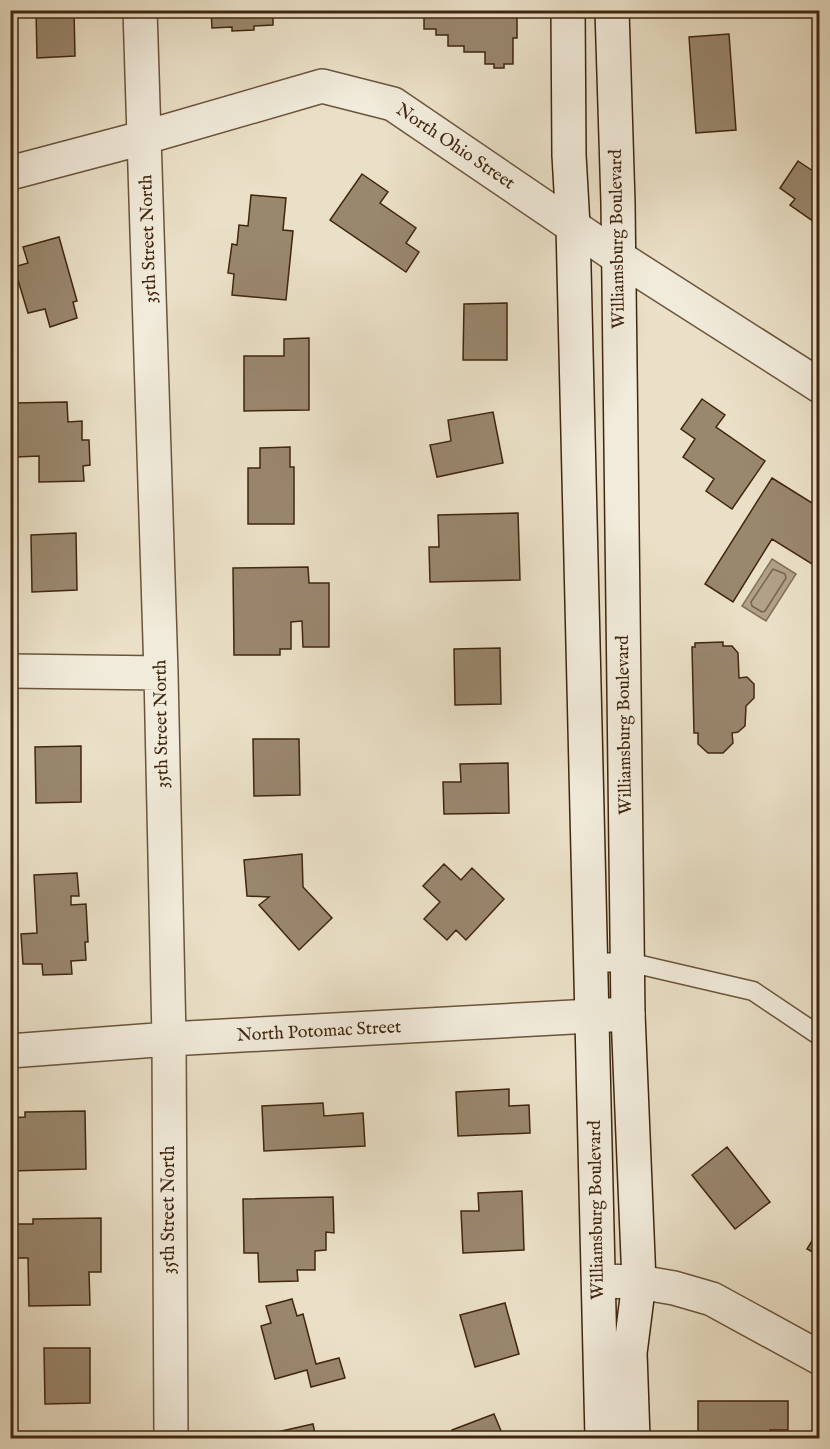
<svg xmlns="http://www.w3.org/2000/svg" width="830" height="1449" font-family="'IM FELL English',serif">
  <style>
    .water { fill: #b1a188; stroke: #847057; stroke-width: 1.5 }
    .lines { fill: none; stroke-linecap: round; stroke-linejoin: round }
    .shore { stroke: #79644b; stroke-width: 1.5 }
    .building { fill: #99876e; stroke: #41260e; stroke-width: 1.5 }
    .lane-casing { stroke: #6b543c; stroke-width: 21 }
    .street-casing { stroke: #6b543c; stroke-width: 36 }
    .secondary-casing { stroke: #41260e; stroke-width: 36 }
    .lane { stroke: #f1ebdb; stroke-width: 18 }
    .street { stroke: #f1ebdb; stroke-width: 33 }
    .secondary { stroke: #f1ebdb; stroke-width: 33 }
    .labels { text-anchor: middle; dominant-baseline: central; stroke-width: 4.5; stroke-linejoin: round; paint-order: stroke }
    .street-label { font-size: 18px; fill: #41260e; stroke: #f1ebdb }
  </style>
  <rect width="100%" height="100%" fill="#eae0c7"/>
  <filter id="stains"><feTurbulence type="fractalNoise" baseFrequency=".00333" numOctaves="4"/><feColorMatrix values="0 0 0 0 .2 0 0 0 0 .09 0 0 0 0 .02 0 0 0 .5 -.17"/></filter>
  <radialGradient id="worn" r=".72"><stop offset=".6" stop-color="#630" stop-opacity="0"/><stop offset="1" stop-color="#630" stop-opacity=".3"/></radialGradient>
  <path class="water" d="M772,559L796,574L766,621L742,606Z"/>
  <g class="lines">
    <path class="shore" d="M773,569L785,574L786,578L765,611L762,612L752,606L751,602Z"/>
  </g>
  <path class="building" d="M36,10H74L75,56L37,58Z
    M211,10H273V25L254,26V30L232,31V27L212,28Z
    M424,10H509V12H517V38H513V64H504V68H494V64H485V52H464V46H448V35H436V29H424Z
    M729,34L736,130L696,133L689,37Z
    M798,161L813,171L820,164V226L790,205L795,199L780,188Z
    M362,174L388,192L380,203L416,228L406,243L419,252L406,272L330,220Z
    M251,195L286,198L283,230L293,231L286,300L232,295L234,274L228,273L232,244L237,245L239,225L248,226Z
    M59,237L77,301L73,302L77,318L50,327L45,309L28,313L14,267L28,263L23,247Z
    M507,303V360H463L464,304Z
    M309,338V410L244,411V356H284V339Z
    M702,399L725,415L716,427L765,461L732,509L706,491L714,479L683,457L695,439L681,429Z
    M67,402L68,422L82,421V440H89L90,465L83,466L84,481L39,482V456L16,457L15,403Z
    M493,412L503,463L437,477L430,445L451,441L448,420Z
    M290,447V467H294V524H248V468H260V448Z
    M772,478L812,503L820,491V569L772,539L733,602L705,584Z
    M518,513L520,580L430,582L429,547H439L438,515Z
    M76,533L77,590L32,592L31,535Z
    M308,567L309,583H329V647H303L302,621L291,622V649H280V655H234L233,568Z
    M723,642V646H732L738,653L739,678L747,677L754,684V698L746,706L745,726L738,732L732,733L733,743L723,753H708L698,744V733H694L692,647H695V643Z
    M500,648L501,704L455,705L454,649Z
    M253,739H299L300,795L254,796Z
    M81,746V802L36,803L35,747Z
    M508,763L509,813L444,814L443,782H461L460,764Z
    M302,854L303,887L332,918L299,950L259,905L269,897L247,896L244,860Z
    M444,864L461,880L472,868L504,899L466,940L456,930L447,940L424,919L440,902L423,886Z
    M77,873L79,896H71V905L86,904L88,942H85L86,960L71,961L72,974L43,975L42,964H23L21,934L37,933L34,875Z
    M509,1089V1106L529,1105L530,1133L458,1136L456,1092Z
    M323,1103L324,1116L363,1113L365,1146L264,1151L262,1106Z
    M85,1111L86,1169L10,1171V1118L25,1117V1112Z
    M727,1147L770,1202L735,1229L692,1175Z
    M522,1191L524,1250L463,1253L461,1211H479L478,1193Z
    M333,1197L334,1233L326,1232V1250L315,1251V1270H297L298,1281L259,1282L258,1253H244L243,1199Z
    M101,1218V1272H89L90,1305L29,1306L28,1258H10V1224H33V1219Z
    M820,1228V1256L807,1249Z
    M292,1299L297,1316L303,1314L316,1364L339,1358L345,1378L311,1387L307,1370L275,1379L261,1326L271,1323L266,1306Z
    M505,1303L519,1354L475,1367L460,1315Z
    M44,1348H90V1403L45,1404Z
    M698,1401H788V1430H770V1438H698Z
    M494,1414L504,1438H455L452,1430Z
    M313,1424L316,1438H269L268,1434Z"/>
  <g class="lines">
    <g class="lane-casing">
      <path id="lane" d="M590,963L628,962L753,991L820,1036"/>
    </g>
    <g class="street-casing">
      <path id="street" d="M140,10L161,673L169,1039L171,1438
        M10,173L146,137L322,86L393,104L618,257L820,386
        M10,671L161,673
        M10,1051L169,1039L628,1014
        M599,1281L639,1282L674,1288L712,1299L820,1358"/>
    </g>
    <g class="secondary-casing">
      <path id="secondary" d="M568,10L569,155L573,226L602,1438
        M612,10L618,203L628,1014L639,1282L630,1353L633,1438"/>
    </g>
    <use href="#lane" class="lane"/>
    <use href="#street" class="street"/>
    <use href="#secondary" class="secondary"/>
  </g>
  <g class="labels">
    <g class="street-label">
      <text transform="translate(455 147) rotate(34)">North Ohio Street</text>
      <text transform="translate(149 239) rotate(-92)">35th Street North</text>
      <text transform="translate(618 239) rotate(-91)">Williamsburg Boulevard</text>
      <text transform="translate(162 724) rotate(-91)">35th Street North</text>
      <text transform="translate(625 725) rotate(-91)">Williamsburg Boulevard</text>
      <text transform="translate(319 1032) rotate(-3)">North Potomac Street</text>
      <text transform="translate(169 1210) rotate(-90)">35th Street North</text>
      <text transform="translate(597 1210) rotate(-91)">Williamsburg Boulevard</text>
    </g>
  </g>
  <rect width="830" height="1449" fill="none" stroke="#eae0c7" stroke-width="36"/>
  <rect x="12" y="12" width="806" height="1425" fill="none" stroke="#41260e" stroke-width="3"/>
  <rect x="18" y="18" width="794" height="1413" fill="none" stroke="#41260e" stroke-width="1.5"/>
  <rect width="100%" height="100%" filter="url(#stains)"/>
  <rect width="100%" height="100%" fill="url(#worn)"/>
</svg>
